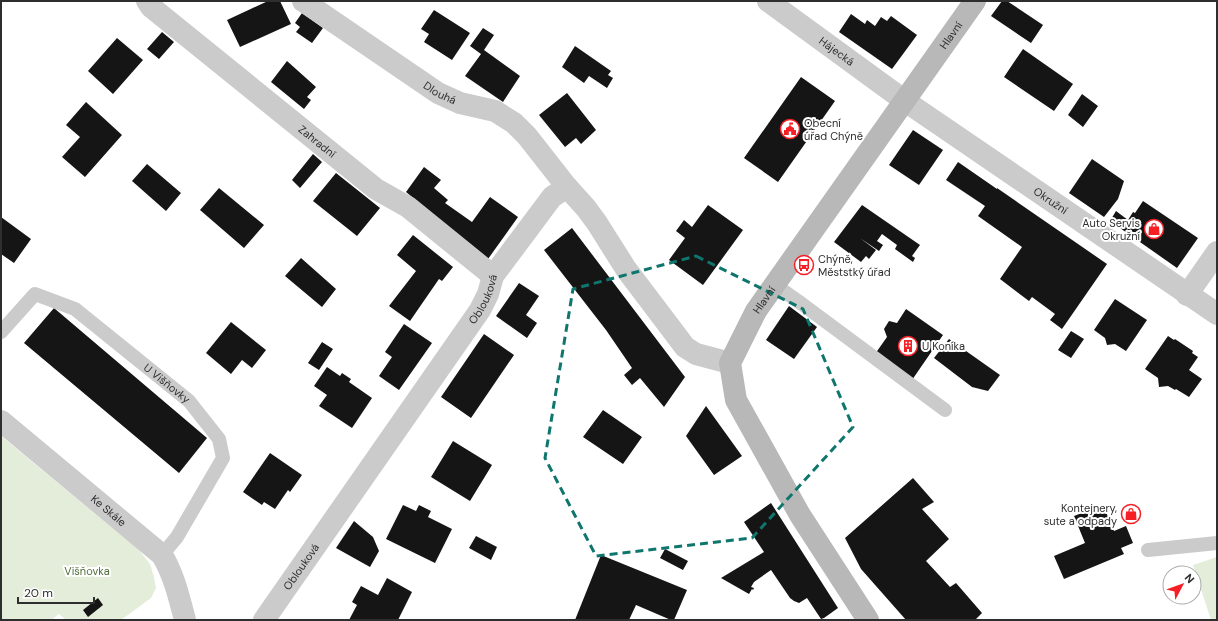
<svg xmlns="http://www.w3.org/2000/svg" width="1218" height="621" font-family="'DM Sans',sans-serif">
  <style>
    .green { fill: #e3edda }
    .building { fill: #151515 }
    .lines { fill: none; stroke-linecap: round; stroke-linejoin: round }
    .lane { stroke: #cbcbcb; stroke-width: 14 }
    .street { stroke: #cbcbcb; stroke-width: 22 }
    .secondary { stroke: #b8b8b8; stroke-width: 22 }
    .marked { fill: none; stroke: #0f766e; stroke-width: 3; stroke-dasharray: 8 5; stroke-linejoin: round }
    .labels { text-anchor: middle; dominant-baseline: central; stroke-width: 4; stroke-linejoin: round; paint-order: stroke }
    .street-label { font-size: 11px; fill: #2e2e2e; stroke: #fff }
    .poi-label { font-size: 11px; fill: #2e2e2e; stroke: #fff; text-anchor: start }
    .park-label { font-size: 11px; fill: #4e6d37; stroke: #fff }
  </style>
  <rect width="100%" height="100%" fill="#fff"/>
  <path class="green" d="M1,436L139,550L150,564L154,577L156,588L151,598L121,620H66L59,614L51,620H1Z
    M1217,557V620H1211L1193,565Z"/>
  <path class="building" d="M268,1H280L291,24L240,47L227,20Z
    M1002,1H1007L1043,25L1031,43L991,16Z
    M434,10L470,33L452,60L424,42L429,34L421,29Z
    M302,13L323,28L312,43L296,32L300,27L295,23Z
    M851,14L865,24L867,20L875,26L881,17L887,21L891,16L917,35L892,69L839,32Z
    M483,28L494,35L484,50L520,76L503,102L465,76L481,54L470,46Z
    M162,32L174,42L159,59L147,49Z
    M117,38L143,60L113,94L88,71Z
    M575,46L611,71L608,75L613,78L607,88L589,76L584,83L562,67Z
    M1023,49L1073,84L1054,111L1004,77Z
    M287,61L316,87L307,97L311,100L304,109L271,82Z
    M801,77L835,101L778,182L744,158Z
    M567,93L596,130L581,144L576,138L565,147L539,115Z
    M1082,94L1098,106L1083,127L1068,115Z
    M86,102L122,135L85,177L62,157L80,137L66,125Z
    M913,130L943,150L919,185L889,165Z
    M313,154L322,162L300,188L292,180Z
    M1092,159L1124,181L1118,199L1104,217L1069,193Z
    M958,162L997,189V188L1107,264L1062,329L1050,320L1055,314L1032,297L1029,301L1000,279L1022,247L978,216L985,206L946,180Z
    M147,164L181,193L166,211L132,181Z
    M424,167L441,180L434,188L448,200L445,203L472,222L490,197L518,217L488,259L406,192Z
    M336,173L380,208L357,236L313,201Z
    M219,188L264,225L244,248L200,210Z
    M1143,201L1198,238L1177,268L1110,221L1116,211L1128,220L1133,212L1135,213Z
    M708,205L743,230L703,285L669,260L685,238L676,231L684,220L692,227Z
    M862,205L920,245L912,256L915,258L913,262L895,249L897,245L882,234L877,241L883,245L879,251L860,238L876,250L869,259L866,256L861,262L834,242Z
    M1,217L31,239L14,263L1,254Z
    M572,228L685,377L664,407L640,378L632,385L624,375L632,368L606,330L544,250Z
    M413,235L453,267L442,281L439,279L410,321L389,306L416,271L397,255Z
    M301,258L336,289L322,307L285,276Z
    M519,283L539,296L526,315L537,323L527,338L496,316Z
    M1115,299L1147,320L1126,351L1115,344L1107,345L1105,338L1094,330Z
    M789,306L817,327L794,359L766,340Z
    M54,308L207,438L179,473L24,343Z
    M906,309L943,335L912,380L875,354L887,337L884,329L889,321L897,323Z
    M231,322L266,350L252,368L242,360L231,374L206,353Z
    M404,324L432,343L399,390L379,376L392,357L385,352Z
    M1071,331L1084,339L1071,358L1058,350Z
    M484,334L514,355L471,418L441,397Z
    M1168,336L1174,340L1175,339L1193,351L1192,353L1198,357L1189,370L1202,379L1189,397L1176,389L1175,390L1168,386L1159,387L1158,378L1145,369Z
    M949,339L1000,375L988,391L972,387L934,358Z
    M322,342L333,349L319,370L308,363Z
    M327,367L340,376L342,373L351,379L349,382L372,398L352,428L319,406L327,395L314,386Z
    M706,406L742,456L714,475L686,436Z
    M603,410L642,437L623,464L583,437Z
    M453,441L492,465L470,501L431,477Z
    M270,453L302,475L290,492L288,490L275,509L264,502L262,505L243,492Z
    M913,478L934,502L922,509L949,539L926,561L950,587L956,583L982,613L975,620H906L861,569L845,538Z
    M771,503L838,608L824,618L821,619L807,598L799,603L794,601L790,598L771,570L754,582L751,587L754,588L753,590L752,589L749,594L721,578L764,552L744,522Z
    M403,505L416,511L419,505L431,511L428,517L452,529L435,563L386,539Z
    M1103,505L1114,531L1126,526L1133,543L1121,548L1124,554L1064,579L1054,556L1085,543L1074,516Z
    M354,521L373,537L379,551L370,567L336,548Z
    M476,536L497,547L491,560L469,548Z
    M665,549L688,561L683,570L660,558Z
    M601,555L687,590L674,620H671L636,605L629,620H575Z
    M387,578L412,592L398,620H349L357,605L352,602L361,586L378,595Z
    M98,598L103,605L88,617L83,610Z"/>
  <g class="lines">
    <g class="lane">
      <path d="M775,285L802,304L945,410"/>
      <path id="s1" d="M1,332L35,294L75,309L189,401L219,439L223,458L177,537L162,555"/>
      <path d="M1148,550L1217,543"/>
    </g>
    <g class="street">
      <path id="s2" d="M147,1L151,7L376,189L408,207L493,276"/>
      <path id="s3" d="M303,1L438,93L460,103L495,111L514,123L527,136L567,187"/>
      <path id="s4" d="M768,1L905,101L1217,314"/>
      <path d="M1187,295L1217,252"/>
      <path id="s5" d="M1,421L162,555C174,575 179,597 185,620"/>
      <path id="s6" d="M264,620L480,310L488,294L493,276L552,197L567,187L586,208L597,223L626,269L685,347L696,354L730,363"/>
    </g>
    <path class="secondary" id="s7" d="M868,620L800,515L736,400L730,363L756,311L975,1"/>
  </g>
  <path class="marked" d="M696,256L803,309L853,427L752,538L596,556L545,458L573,289Z"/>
  <defs>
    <g id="civic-ring" transform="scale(1)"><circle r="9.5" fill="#fff" stroke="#f52026" stroke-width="1.5"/><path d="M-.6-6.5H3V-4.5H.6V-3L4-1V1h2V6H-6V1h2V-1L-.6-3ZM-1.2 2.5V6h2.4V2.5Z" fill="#f52026"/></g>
    <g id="shop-ring" transform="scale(1)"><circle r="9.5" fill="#fff" stroke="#f52026" stroke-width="1.5"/><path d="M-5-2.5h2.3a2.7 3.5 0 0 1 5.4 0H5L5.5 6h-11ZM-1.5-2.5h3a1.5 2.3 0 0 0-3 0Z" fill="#f52026"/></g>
    <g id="bus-ring" transform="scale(1)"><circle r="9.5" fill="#fff" stroke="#f52026" stroke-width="1.5"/><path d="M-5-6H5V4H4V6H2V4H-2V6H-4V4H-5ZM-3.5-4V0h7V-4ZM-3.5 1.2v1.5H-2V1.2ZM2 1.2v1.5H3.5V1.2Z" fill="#f52026"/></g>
    <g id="building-ring" transform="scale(1)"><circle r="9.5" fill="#fff" stroke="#f52026" stroke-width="1.5"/><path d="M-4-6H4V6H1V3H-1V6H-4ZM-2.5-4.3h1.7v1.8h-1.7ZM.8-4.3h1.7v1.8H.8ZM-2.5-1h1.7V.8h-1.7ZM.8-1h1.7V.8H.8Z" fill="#f52026"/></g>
  </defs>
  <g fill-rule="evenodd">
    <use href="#civic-ring" x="790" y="129"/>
    <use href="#shop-ring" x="1154" y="229"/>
    <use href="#bus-ring" x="804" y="265"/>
    <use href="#building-ring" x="908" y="346"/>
    <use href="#shop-ring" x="1131" y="514"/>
  </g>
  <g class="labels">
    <g class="street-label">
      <text stroke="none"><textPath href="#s7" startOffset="690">Hlavní</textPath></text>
      <text stroke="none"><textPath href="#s4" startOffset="85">Hájecká</textPath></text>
      <text stroke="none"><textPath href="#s3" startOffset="165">Dlouhá</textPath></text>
      <text stroke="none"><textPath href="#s2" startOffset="221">Zahradní</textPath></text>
      <text stroke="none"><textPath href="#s4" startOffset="346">Okružní</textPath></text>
      <text stroke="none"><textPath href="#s6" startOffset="389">Oblouková</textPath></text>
      <text stroke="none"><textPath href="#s7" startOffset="366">Hlavní</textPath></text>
      <text stroke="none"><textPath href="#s1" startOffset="212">U Višňovky</textPath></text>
      <text stroke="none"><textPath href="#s5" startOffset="140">Ke Skále</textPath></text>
      <text stroke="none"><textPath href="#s6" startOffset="65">Oblouková</textPath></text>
    </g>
    <g class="poi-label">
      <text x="804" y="123">Obecní<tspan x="804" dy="13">úřad Chýně</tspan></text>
      <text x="1140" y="223" text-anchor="end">Auto Servis<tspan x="1140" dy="13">Okružní</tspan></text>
      <text x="818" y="259">Chýně,<tspan x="818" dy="13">Měststký úřad</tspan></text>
      <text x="922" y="346">U Koníka</text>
      <text x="1117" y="508" text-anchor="end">Kontejnery,<tspan x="1117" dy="13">sute a odpady</tspan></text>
    </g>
    <g class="park-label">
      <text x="87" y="571">Višňovka</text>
    </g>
  </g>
  <rect width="1218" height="621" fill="none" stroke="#2e2e2e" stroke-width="4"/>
  <g transform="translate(1182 585) rotate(49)"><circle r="19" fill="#ffffff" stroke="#ababab"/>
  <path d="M0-3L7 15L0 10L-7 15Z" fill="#f52026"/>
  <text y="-6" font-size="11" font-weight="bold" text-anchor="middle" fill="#2e2e2e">N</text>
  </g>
  <path d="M18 597v6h76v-6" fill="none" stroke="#2e2e2e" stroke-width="2"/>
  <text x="24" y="597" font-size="12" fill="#2e2e2e" stroke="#ffffff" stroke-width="3" paint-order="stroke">20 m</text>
</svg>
